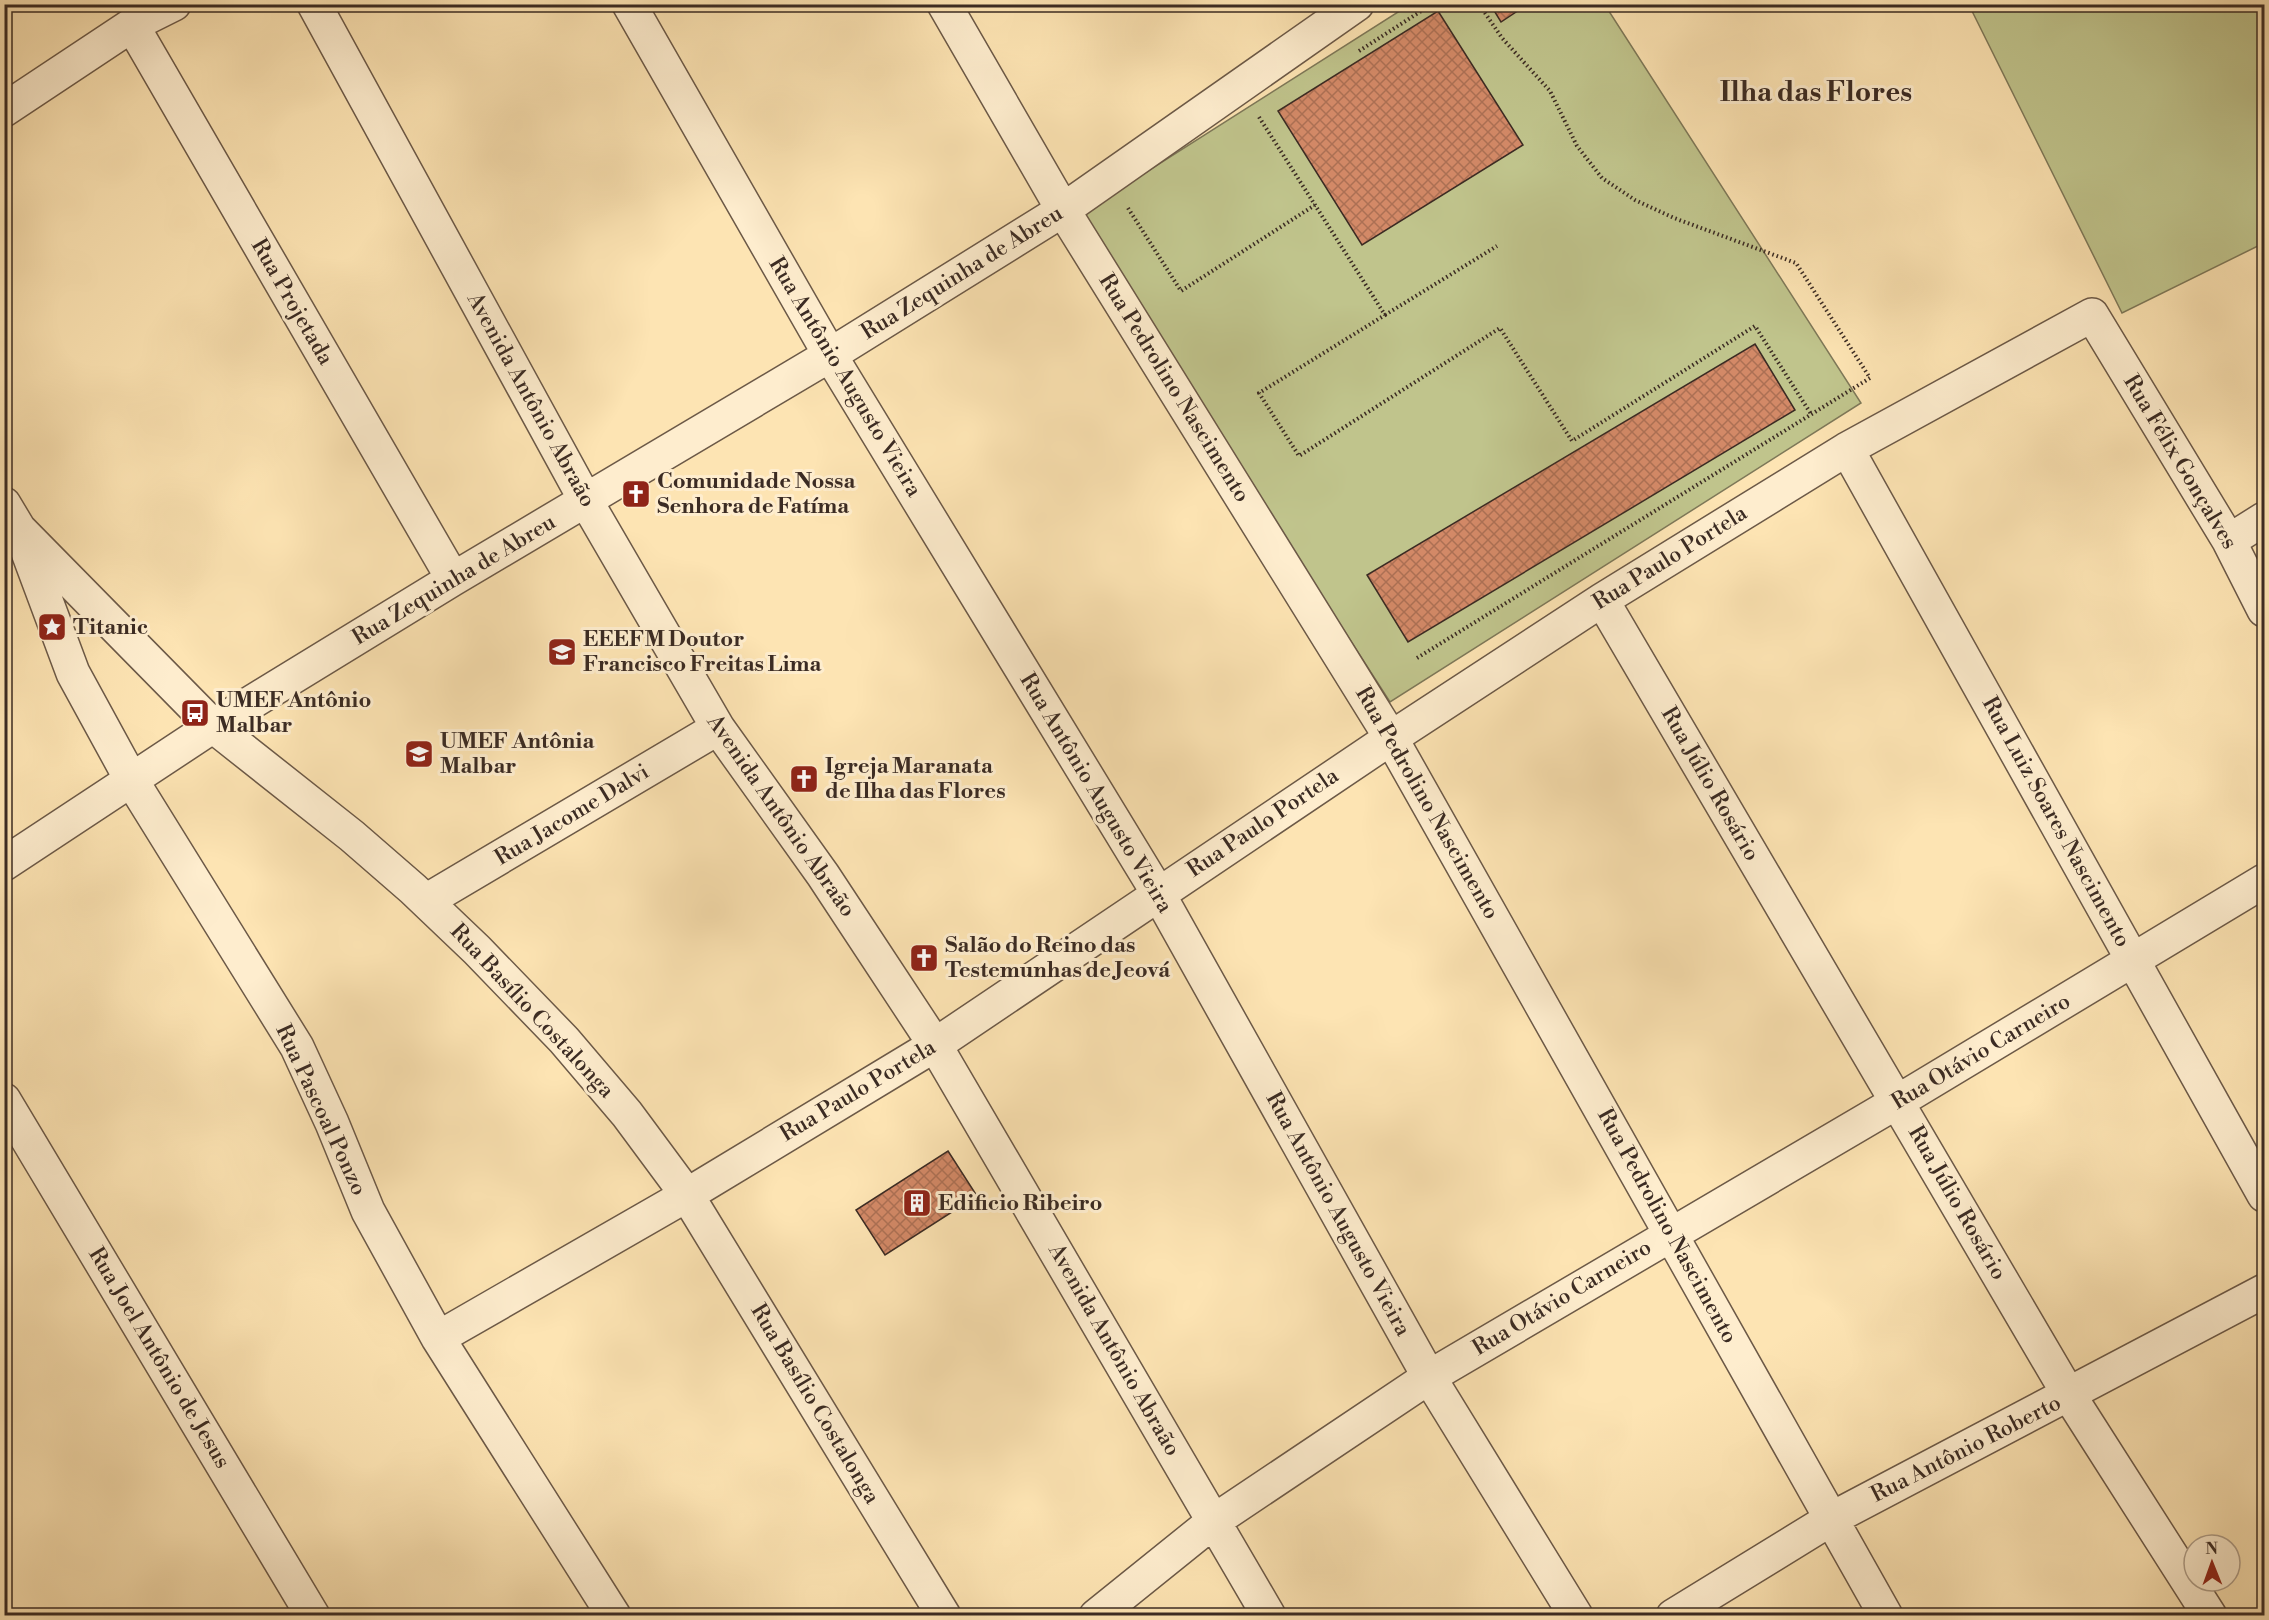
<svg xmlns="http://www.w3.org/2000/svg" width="2269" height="1620" font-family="'Libre Bodoni',serif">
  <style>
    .green { fill: #c0c48c; stroke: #7e7858; stroke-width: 1.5 }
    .building { fill: url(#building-cross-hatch); stroke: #3b2b23; stroke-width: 1.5 }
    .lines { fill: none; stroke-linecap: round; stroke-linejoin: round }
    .minor-casing { stroke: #6c5947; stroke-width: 36 }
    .path { stroke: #3b2b23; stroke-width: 4; stroke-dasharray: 1.5 3; stroke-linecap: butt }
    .minor { stroke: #feedce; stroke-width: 33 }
    .labels { text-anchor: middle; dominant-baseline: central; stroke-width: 6; stroke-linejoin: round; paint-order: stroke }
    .street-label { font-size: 22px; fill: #3b2b23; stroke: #feedce }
    .poi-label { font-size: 22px; font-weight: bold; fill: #3b2b23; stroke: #feedce; text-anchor: start }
    .district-label { font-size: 28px; font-weight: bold; fill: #3b2b23; stroke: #feedce }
  </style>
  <defs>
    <pattern id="building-cross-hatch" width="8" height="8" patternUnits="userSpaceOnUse" patternTransform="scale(1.5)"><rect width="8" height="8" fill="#d38967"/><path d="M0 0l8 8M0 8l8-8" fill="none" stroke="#ac7054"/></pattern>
  </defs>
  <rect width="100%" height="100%" fill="#fde4b3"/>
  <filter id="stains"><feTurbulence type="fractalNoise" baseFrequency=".00333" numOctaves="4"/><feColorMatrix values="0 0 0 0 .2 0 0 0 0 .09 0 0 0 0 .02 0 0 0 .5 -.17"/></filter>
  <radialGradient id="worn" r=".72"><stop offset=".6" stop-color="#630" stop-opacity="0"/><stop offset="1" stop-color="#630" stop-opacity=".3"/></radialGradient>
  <path class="green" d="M1409,5H1605L1861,403L1390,702L1077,216Z
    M1969,5H2264V243L2122,313Z"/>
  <path class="building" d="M1490,4H1528L1501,22Z
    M1438,11L1523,145L1362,245L1278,111Z
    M1755,344L1795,410L1408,642L1367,575Z
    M948,1151L977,1196L885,1255L856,1210Z"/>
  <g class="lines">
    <g class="minor-casing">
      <path id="minor" d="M314,4L586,501L718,728L823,875L935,1045L1269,1616
        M629,4L830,355L1158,893L1429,1377L1576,1616
        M944,4L1063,210L1391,738L1886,1616
        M132,25L453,579
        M4,110L132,25L174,4
        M1847,449L2264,1195
        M4,504L19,529L213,726L352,836L413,889L477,950L564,1040L627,1114L687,1195L944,1616
        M23,539L73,673L132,781L297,1047L332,1123L368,1211L438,1338L614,1616
        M2229,541L2264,519
        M1602,600L2069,1395L2210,1616
        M4,864L213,726L453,579L830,355L1063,210L1357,4
        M426,901L718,728
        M4,1100L313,1616
        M438,1338L687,1195L935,1045L1391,738L1602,600L1847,449L2092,315L2229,541L2264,610
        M1096,1616L1214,1521L1429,1377L1897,1102L2264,881
        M1673,1616L1831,1519L2264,1291"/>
    </g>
    <path class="path" d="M1359,51L1432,4
      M1259,117L1385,315L1259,393L1299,456L1500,328L1572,441L1755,326L1811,414
      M1128,208L1181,291L1315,205
      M1385,315L1497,246
      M1417,658L1870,378L1796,263L1674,218L1635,200L1602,178L1577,146L1550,91L1502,38L1479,4"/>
    <use href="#minor" class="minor"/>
  </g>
  <defs>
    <g id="church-square" transform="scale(1.5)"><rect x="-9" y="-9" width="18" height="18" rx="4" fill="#8f2418" stroke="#feedce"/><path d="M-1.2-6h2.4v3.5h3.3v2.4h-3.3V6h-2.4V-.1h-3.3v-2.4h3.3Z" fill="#fff"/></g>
    <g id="sight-square" transform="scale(1.5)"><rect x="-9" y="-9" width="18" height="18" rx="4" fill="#8f2418" stroke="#feedce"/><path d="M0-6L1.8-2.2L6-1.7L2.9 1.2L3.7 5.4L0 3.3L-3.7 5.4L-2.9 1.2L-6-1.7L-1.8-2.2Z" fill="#fff"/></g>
    <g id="school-square" transform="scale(1.5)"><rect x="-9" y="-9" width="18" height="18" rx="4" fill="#8f2418" stroke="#feedce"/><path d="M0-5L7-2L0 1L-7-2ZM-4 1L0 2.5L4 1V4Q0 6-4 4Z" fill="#fff"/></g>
    <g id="bus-square" transform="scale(1.5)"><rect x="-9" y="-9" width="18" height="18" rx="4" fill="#8f2418" stroke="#feedce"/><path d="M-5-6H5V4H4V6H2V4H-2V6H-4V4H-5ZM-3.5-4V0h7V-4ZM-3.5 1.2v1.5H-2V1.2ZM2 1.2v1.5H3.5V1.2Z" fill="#fff"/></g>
    <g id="building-square" transform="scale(1.5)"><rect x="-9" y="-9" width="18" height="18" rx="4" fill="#8f2418" stroke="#feedce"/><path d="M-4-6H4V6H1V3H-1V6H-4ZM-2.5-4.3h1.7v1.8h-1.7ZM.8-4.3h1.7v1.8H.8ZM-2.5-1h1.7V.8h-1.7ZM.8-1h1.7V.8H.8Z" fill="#fff"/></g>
  </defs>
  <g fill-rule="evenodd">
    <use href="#church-square" x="636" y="494"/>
    <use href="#sight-square" x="52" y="627"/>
    <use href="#school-square" x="562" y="652"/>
    <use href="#bus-square" x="195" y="713"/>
    <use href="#school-square" x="419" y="754"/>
    <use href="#church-square" x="804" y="779"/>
    <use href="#church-square" x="924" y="958"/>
    <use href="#building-square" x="917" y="1203"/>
  </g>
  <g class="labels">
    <g class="street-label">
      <text transform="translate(962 273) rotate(-32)">Rua Zequinha de Abreu</text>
      <text transform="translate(292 302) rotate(60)">Rua Projetada</text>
      <text transform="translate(845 377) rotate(59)">Rua Antônio Augusto Vieira</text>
      <text transform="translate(1174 388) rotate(58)">Rua Pedrolino Nascimento</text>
      <text transform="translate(531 400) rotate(61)">Avenida Antônio Abraão</text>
      <text transform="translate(2180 462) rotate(59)">Rua Félix Gonçalves</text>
      <text transform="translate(1670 558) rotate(-32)">Rua Paulo Portela</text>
      <text transform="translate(454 580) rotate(-31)">Rua Zequinha de Abreu</text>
      <text transform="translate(1710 784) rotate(60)">Rua Júlio Rosário</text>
      <text transform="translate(1096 793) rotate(59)">Rua Antônio Augusto Vieira</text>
      <text transform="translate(1427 803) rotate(60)">Rua Pedrolino Nascimento</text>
      <text transform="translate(572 815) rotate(-31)">Rua Jacome Dalvi</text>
      <text transform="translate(781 816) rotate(55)">Avenida Antônio Abraão</text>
      <text transform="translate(2056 822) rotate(61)">Rua Luiz Soares Nascimento</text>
      <text transform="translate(1263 823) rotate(-34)">Rua Paulo Portela</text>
      <text transform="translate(532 1011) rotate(47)">Rua Basílio Costalonga</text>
      <text transform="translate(1981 1052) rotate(-31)">Rua Otávio Carneiro</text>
      <text transform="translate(858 1091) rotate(-31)">Rua Paulo Portela</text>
      <text transform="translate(321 1110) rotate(65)">Rua Pascoal Ponzo</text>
      <text transform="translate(1957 1203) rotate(60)">Rua Júlio Rosário</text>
      <text transform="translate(1338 1214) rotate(61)">Rua Antônio Augusto Vieira</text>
      <text transform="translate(1667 1226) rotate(61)">Rua Pedrolino Nascimento</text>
      <text transform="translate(1562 1298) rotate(-31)">Rua Otávio Carneiro</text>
      <text transform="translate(1114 1350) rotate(60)">Avenida Antônio Abraão</text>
      <text transform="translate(159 1358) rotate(59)">Rua Joel Antônio de Jesus</text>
      <text transform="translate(815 1404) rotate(59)">Rua Basílio Costalonga</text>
      <text transform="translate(1966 1449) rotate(-27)">Rua Antônio Roberto</text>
    </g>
    <g class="poi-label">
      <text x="657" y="481">Comunidade Nossa<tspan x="657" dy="25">Senhora de Fatíma</tspan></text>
      <text x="73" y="627">Titanic</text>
      <text x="583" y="639">EEEFM Doutor<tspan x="583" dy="25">Francisco Freitas Lima</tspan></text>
      <text x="216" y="700">UMEF Antônio<tspan x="216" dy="25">Malbar</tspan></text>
      <text x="440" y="741">UMEF Antônia<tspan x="440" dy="25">Malbar</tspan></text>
      <text x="825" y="766">Igreja Maranata<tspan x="825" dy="25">de Ilha das Flores</tspan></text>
      <text x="945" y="945">Salão do Reino das<tspan x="945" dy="25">Testemunhas de Jeová</tspan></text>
      <text x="938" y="1203">Edificio Ribeiro</text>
    </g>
    <g class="district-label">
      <text x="1816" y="92">Ilha das Flores</text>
    </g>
  </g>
  <rect width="2269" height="1620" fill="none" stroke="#fde4b3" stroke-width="24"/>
  <rect x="6" y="6" width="2257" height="1608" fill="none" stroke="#3b2b23" stroke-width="3"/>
  <rect x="12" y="12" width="2245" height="1596" fill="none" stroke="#3b2b23" stroke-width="1.5"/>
  <g transform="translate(2212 1563) rotate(359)"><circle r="28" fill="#feedce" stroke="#b09f8a" stroke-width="1.5"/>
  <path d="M0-4.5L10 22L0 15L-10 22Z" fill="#8f2418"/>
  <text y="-9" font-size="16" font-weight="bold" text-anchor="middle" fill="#3b2b23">N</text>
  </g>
  <rect width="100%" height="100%" filter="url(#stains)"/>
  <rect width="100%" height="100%" fill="url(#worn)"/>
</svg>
